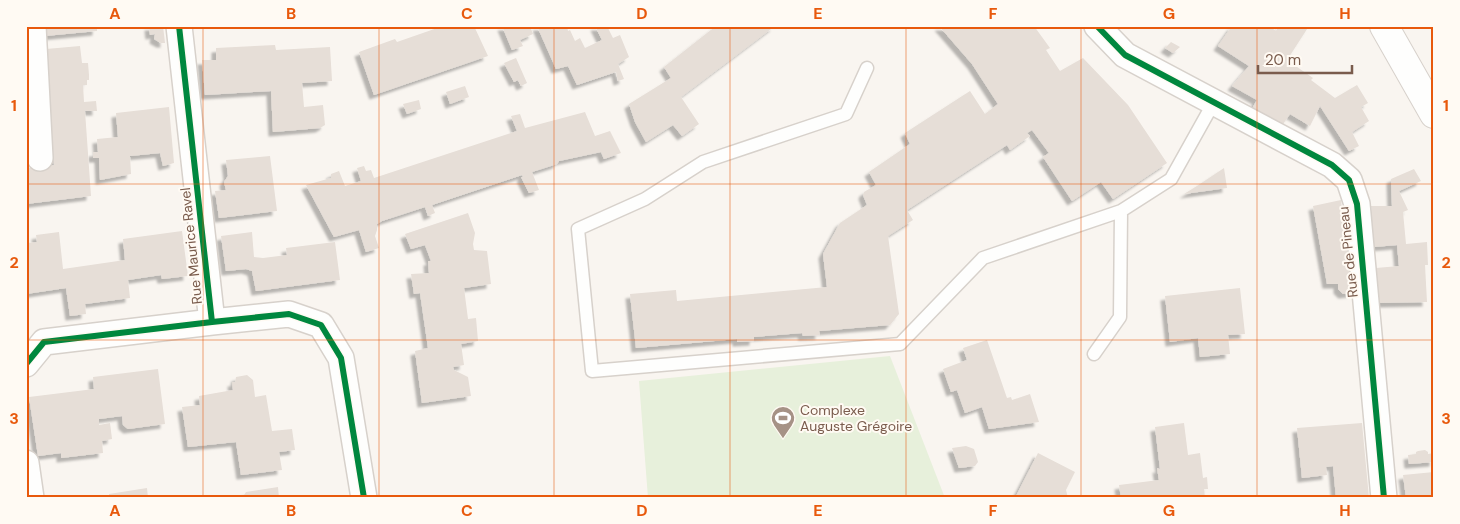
<svg xmlns="http://www.w3.org/2000/svg" width="1460" height="524" font-family="'DM Sans',sans-serif">
  <style>
    .green { fill: #e7f0db }
    .building { fill: #e6ded7; filter: url(#shadow) }
    .lines { fill: none; stroke-linecap: round; stroke-linejoin: round }
    .service-casing { stroke: #d7d1cb; stroke-width: 15 }
    .minor-casing { stroke: #d7d1cb; stroke-width: 28 }
    .tertiary-casing { stroke: #d7d1cb; stroke-width: 30 }
    .service { stroke: #fefefd; stroke-width: 12 }
    .minor { stroke: #fefefd; stroke-width: 25 }
    .tertiary { stroke: #fefefd; stroke-width: 28 }
    .cycleway-casing { stroke: #fffaf3; stroke-width: 9 }
    .cycleway { stroke: #00873e; stroke-width: 6 }
    .grid { fill: none; stroke: #e8590c; stroke-width: 1; stroke-opacity: 0.55 }
    .labels { text-anchor: middle; dominant-baseline: central; stroke-width: 4; stroke-linejoin: round; paint-order: stroke }
    .street-label { font-size: 14px; fill: #7a5c4d; stroke: #fffaf3 }
    .poi-label { font-size: 14px; fill: #7a5c4d; stroke: #fffaf3; text-anchor: start }
    .neatline { fill: none; stroke: #e8590c; stroke-width: 2 }
    .grid-label { font-size: 16px; text-anchor: middle; font-weight: bold; fill: #e8590c }
  </style>
  <defs>
    <filter id="shadow"><feDropShadow dx="-4.5" dy="4.5" stdDeviation="1" flood-color="#0004"/></filter>
  </defs>
  <rect width="100%" height="100%" fill="#f9f5f0"/>
  <path class="green" d="M890,356L945,498H648L639,381Z"/>
  <path class="building" d="M44,26H97V31L45,36Z
    M149,26H163L165,43H161L154,39L155,34L150,35Z
    M443,26H474L488,56L374,95L359,52L395,39L397,42Z
    M502,26H530L533,34L520,40L523,46L512,50Z
    M537,26H567L568,31L570,30L575,41L580,38L585,48L602,40L595,26H607L613,38L620,35L629,57L618,64L624,79L618,81L616,72L577,85L568,66L556,69Z
    M716,26H775L681,97L699,124L682,136L673,125L646,142L635,122L629,104L671,78L664,67Z
    M939,26H1034L1050,48L1046,50L1060,71L1083,58L1128,105L1167,163L1113,199L1101,182L1072,201L1043,157L1049,153L1032,130L1027,133L1030,136L1010,150L1007,145L907,210L913,220L888,236L899,314L890,325L819,331L820,335L803,336L802,333L754,337V341L737,342V339L636,348L630,294L676,290L677,301L827,287L823,254L840,223L867,205L863,195L864,192L876,185L869,172L910,144L905,133L970,91L985,114L998,104L972,64Z
    M1232,26H1269L1276,31L1279,26H1309L1287,60L1313,78L1311,80L1335,98L1357,85L1368,103L1361,107L1369,121L1352,132L1359,146L1349,151L1320,106L1310,126L1290,114L1281,127L1250,112L1257,100L1232,86L1249,66L1218,46Z
    M1171,42L1180,47L1173,53L1165,48Z
    M275,45L276,50L330,47L332,81L302,83L304,107L323,105L325,125L320,128L273,132L271,91L205,95L202,60H216V48Z
    M80,46L82,63H88L89,75V80H87V85H83L84,102L96,101L97,111H85L91,196L26,204V168L54,165L46,49Z
    M516,58L527,83L521,86L518,80L514,82L504,63Z
    M465,86L469,97L450,104L446,92Z
    M419,100L421,109L407,114L403,104Z
    M169,107L174,163L163,166L160,153L130,156L131,174L100,180L99,158H93V152H98L97,139L118,137L116,113Z
    M585,112L595,136L610,131L621,153L604,159L601,152L559,161L557,164L532,172L539,190L529,193L521,177H523L522,175L432,205L435,213L428,216L425,207L382,221L377,224V230L375,236L379,248L366,252L359,230L334,237L306,185L331,178V174L339,171L345,186L361,181L357,168L364,166L366,171L371,170L374,178L517,131L511,116L520,114L525,128Z
    M270,156L277,211L219,218L215,191L226,190L224,182L228,176L226,160Z
    M1224,168L1227,188L1184,194L1197,186Z
    M1414,169L1421,181L1399,191L1408,210L1403,212L1406,244L1427,242L1428,265H1425L1427,302L1379,303L1376,268L1399,266L1397,245L1374,247L1371,206H1392L1391,179Z
    M1341,200L1352,293L1343,294L1338,289V284H1327L1313,206Z
    M468,213L475,233L473,244L474,250L487,251L491,284L464,288L468,319L476,318L478,341L461,344L464,365L453,367L454,370L468,377L471,396L422,403L415,351L428,348L420,293L414,294L411,274L429,273L428,261H431L425,245L411,249L405,234Z
    M182,231L188,276L162,279L161,275L128,280L130,298L85,304L86,314L70,316L66,288L26,294V243L37,242L36,235L59,232L63,269L125,260L123,239Z
    M252,232L254,257L263,258L287,255L286,248L335,242L340,280L256,291L252,271L246,269L226,271L221,236Z
    M1240,288L1245,334L1228,335L1230,354L1200,357L1198,338L1170,342L1165,296Z
    M987,340L1007,398L1011,397L1012,400L1030,394L1039,422L989,429L982,407L965,413L957,390L951,392L943,369L967,360L963,348Z
    M158,369L165,424L128,429L123,425L122,416L99,419V425L110,423L112,439L102,441L103,453L61,458V453L38,456L29,397L94,389L93,377Z
    M247,375L253,380L255,397L266,395L272,431L292,429L295,450L279,452L282,470L241,475L236,442L188,447L182,407L200,405L199,396L233,390L232,382H235L236,377Z
    M1184,423L1188,455L1200,453L1203,478L1207,477L1208,489H1204L1205,498H1121L1119,485L1159,480L1157,468L1160,469L1155,427Z
    M1362,423L1369,498H1336L1333,466L1326,467L1327,475L1302,478L1297,428Z
    M966,446L974,449L978,462L975,466L959,468L952,448Z
    M1425,450L1428,452V454L1434,453V462L1409,464L1408,455L1416,454V452L1418,451Z
    M1038,453L1075,472L1066,490L1068,498H1015Z
    M1434,472V498H1406L1403,475Z
    M278,487L279,498H242L246,492Z
    M147,488L148,498H109V494Z"/>
  <g class="lines">
    <g class="service-casing">
      <path id="service" d="M867,68L846,114L703,162L645,199L578,229L592,371L900,344L983,258L1121,211
        M1094,354L1120,317L1121,211L1171,179L1214,102"/>
    </g>
    <g class="minor-casing">
      <path id="minor" d="M33,26L40,158
        M179,26L212,322L289,314L321,325L341,358L364,498
        M1097,26L1125,55L1332,165L1349,180L1357,204L1384,498
        M26,364L44,342L212,322
        M26,463L31,498"/>
    </g>
    <g class="tertiary-casing">
      <path id="tertiary" d="M1384,26L1434,114"/>
    </g>
    <use href="#service" class="service"/>
    <use href="#minor" class="minor"/>
    <use href="#tertiary" class="tertiary"/>
    <g class="cycleway-casing">
      <path id="cycleway" d="M179,26L212,322L289,314L321,325L341,358L364,498
        M1097,26L1125,55L1332,165L1349,180L1357,204L1384,498
        M26,364L44,342L212,322"/>
    </g>
    <use href="#cycleway" class="cycleway"/>
  </g>
  <path class="grid" d="M203,26V498M379,26V498M554,26V498M730,26V498M906,26V498M1081,26V498M1257,26V498M26,184H1434M26,340H1434"/>
  <defs>
    <g id="stadium-pin" transform="scale(1.25)"><path d="M0 17L-7.5 6A9.5 9.5 0 1 1 7.5 6Z" fill="#a69286" stroke="#fffaf3"/><path d="M0-5a6.5 5 0 1 0 0 10a6.5 5 0 1 0 0-10ZM-3.5-1.8h7v3.6h-7Z" fill="#fff"/></g>
  </defs>
  <g fill-rule="evenodd">
    <use href="#stadium-pin" x="783" y="418"/>
  </g>
  <g class="labels">
    <g class="street-label">
      <text transform="translate(191 246) rotate(-96)">Rue Maurice Ravel</text>
      <text transform="translate(1348 252) rotate(-96)">Rue de Pineau</text>
    </g>
    <g class="poi-label">
      <text x="800" y="410">Complexe<tspan x="800" dy="16">Auguste Grégoire</tspan></text>
    </g>
  </g>
  <rect width="1460" height="524" fill="none" stroke="#fffaf3" stroke-width="55"/>
  <path d="M1258 65v8h94v-8" fill="none" stroke="#7a5c4d" stroke-width="2.5"/>
  <text x="1265" y="65" font-size="15" fill="#7a5c4d" stroke="#fffaf3" stroke-width="4" paint-order="stroke">20 m</text>
  <rect x="28" y="28" width="1404" height="468" class="neatline"/>
  <g class="grid-label">
    <text x="115" y="19">A</text>
    <text x="291" y="19">B</text>
    <text x="467" y="19">C</text>
    <text x="642" y="19">D</text>
    <text x="818" y="19">E</text>
    <text x="993" y="19">F</text>
    <text x="1169" y="19">G</text>
    <text x="1345" y="19">H</text>
    <text x="14" y="111">1</text>
    <text x="1446" y="111">1</text>
    <text x="14" y="268">2</text>
    <text x="1446" y="268">2</text>
    <text x="14" y="424">3</text>
    <text x="1446" y="424">3</text>
    <text x="115" y="516">A</text>
    <text x="291" y="516">B</text>
    <text x="467" y="516">C</text>
    <text x="642" y="516">D</text>
    <text x="818" y="516">E</text>
    <text x="993" y="516">F</text>
    <text x="1169" y="516">G</text>
    <text x="1345" y="516">H</text>
  </g>
</svg>
